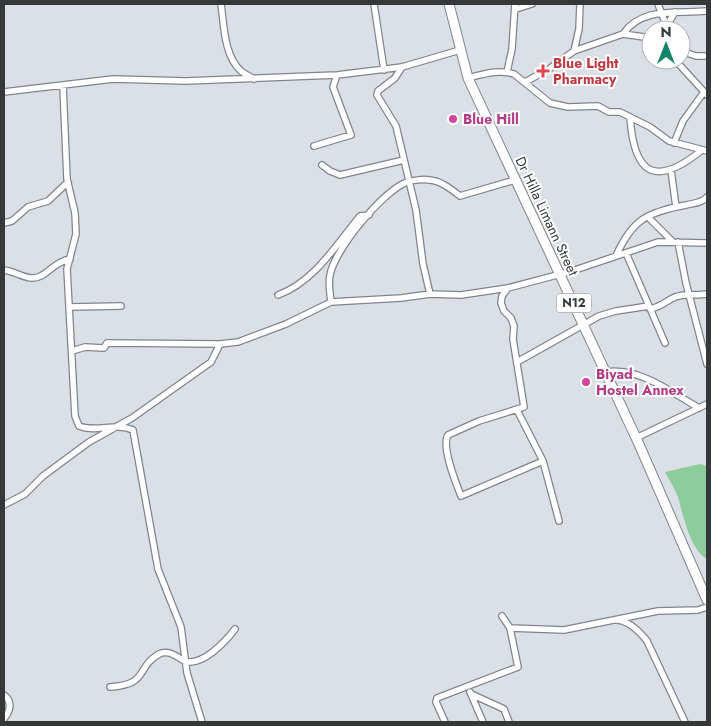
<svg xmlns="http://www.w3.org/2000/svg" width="711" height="726" font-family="Jost,sans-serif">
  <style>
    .green { fill: #8ecb9d }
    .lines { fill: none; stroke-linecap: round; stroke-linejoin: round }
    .minor-casing { stroke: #80858b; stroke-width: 8 }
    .highway-casing { stroke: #80858b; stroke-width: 11 }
    .minor { stroke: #fff; stroke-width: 5.5 }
    .highway { stroke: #fff; stroke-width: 9 }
    .health-dot { fill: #e0444e; stroke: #fff; stroke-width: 2 }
    .hotel-dot { fill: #d1479c; stroke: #fff; stroke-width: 2 }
    .labels { text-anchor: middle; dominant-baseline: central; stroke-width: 4; stroke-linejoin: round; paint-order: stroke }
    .shield { fill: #fff; stroke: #727374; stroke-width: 1 }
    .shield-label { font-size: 12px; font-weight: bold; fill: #353739 }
    .health-label { font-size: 14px; font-weight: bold; fill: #be3a42; stroke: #fff; text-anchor: start }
    .hotel-label { font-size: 14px; font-weight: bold; fill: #b23c85; stroke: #fff; text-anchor: start }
    .street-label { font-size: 14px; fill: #353739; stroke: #fff }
  </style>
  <rect width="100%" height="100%" fill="#dbe0e7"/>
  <path class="green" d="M700,464L707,466V557L705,558C689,545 683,515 678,497C675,489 669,480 665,472Z"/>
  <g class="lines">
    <g class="minor-casing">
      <path id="minor" d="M221,4C224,25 224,56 241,71C244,74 250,76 254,79
        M374,4L384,70
        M658,4L668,30
        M516,9L532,4
        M660,30L666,27L675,12
        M623,34C642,6 678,14 707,11
        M574,51L579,29L580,4
        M681,51L696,56H707
        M675,60L707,95
        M402,67L395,78L378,91L377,95L396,126L416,210L423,264L430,294
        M507,72L512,49L515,4
        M468,78C484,74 498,69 514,74L550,103L568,107L598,106L609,112H620L650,127L669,141L707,151
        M525,82L549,69L574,51L623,34L651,38
        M63,86L67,179L75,213L76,234L67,269L75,416L79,426C96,433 115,422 133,430L158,569L181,627L187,673L202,722
        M4,92L113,79L186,81L337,75L402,67L460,50
        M630,117C634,175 655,188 702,150
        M674,143L683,121L704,92
        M314,146L351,135L333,87L337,75
        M322,165L330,171L340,175L404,160
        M671,170L676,207
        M648,217L672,241
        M4,223L12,221L28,207L48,201L68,182
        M678,242L686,283L707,364
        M626,253L665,343
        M616,256C632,220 647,212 686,205C694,203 702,203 707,197
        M4,270C13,271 22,277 31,278C46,279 52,262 70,259
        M508,288L502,296L501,303L504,311L511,318L514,326L513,339L524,407L479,421L448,435C441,447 456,483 461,496L543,461
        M278,295C314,282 337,244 360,216L369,215
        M331,302C330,293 328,284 330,275C335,249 382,192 407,182C413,180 424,179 430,180C441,181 451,189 460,196L515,180
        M69,307L121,306
        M650,309C661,307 666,301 675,297C686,293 696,296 707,294
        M72,351L85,347L104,348L107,343L220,344
        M517,362L599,316L616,311L649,306
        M606,372C639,367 671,392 699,408
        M517,410L543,461L559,521
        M636,438L707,404
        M4,505L25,494L43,476L89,442L132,418L211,362L220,344L238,342L286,324L331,302L401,298L430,294L461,295L508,288L572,271L658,242L707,243
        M617,620C630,621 640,632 647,641L685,722
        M510,628L564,630L658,611L698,610L707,607
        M110,687C150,684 135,668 159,654C169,649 176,657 185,661C202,667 226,641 235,629
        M470,692L483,722
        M471,694L504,709L509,722
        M4,695C13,702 10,711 4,719
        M445,722L436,702L437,698L518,667L510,628L502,616"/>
    </g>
    <g class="highway-casing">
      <path id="highway" d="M449,4L468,78L638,442L707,600"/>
    </g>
    <use href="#minor" class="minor"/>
    <use href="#highway" class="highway"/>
  </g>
  <path class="health-dot" d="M540.5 63.5h5v5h5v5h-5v5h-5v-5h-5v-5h5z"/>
  <g class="hotel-dot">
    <circle cx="453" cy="119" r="5"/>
    <circle cx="586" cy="382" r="5"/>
  </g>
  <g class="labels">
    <rect class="shield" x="556.5" y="293.5" width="35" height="19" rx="4"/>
    <g class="shield-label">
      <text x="574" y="303">N12</text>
    </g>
    <g class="health-label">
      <text x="553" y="63">Blue Light<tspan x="553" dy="16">Pharmacy</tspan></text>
    </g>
    <g class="hotel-label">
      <text x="463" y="119">Blue Hill</text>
      <text x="596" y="374">Biyad<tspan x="596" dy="16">Hostel Annex</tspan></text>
    </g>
    <g class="street-label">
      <text transform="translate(547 216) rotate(65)">Dr Hilla Limann Street</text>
    </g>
  </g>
  <rect width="711" height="726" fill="none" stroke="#353739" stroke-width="10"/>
  <g transform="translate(666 45)"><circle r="24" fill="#ffffff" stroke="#aeafb0"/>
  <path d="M0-4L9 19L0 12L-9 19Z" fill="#128666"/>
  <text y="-8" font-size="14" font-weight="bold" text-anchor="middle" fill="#353739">N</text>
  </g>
</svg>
